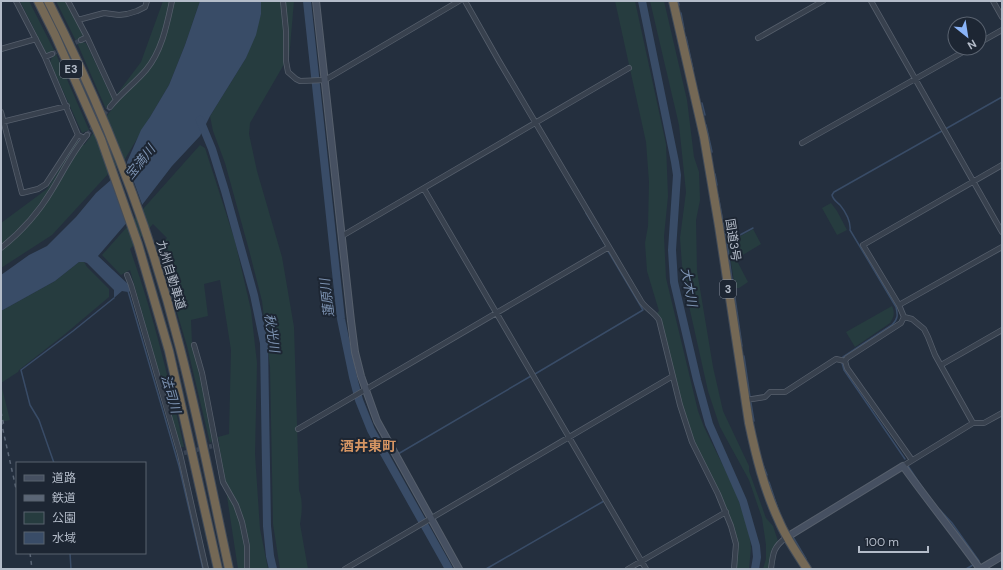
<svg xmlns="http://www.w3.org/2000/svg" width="1003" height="570" font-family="'DM Sans','Noto Sans JP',sans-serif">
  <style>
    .green { fill: #263c3f }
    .water { fill: #394c67 }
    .pier { fill: #242f3e }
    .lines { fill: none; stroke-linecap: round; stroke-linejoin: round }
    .stream { stroke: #394c67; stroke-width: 1.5 }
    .river { stroke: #394c67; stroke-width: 8 }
    .street-tunnel { stroke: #3a4453; stroke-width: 4.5; stroke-dasharray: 4.5 2; stroke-linecap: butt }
    .street-casing { stroke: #565f6c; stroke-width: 6 }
    .secondary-casing { stroke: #565f6c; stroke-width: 8 }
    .highway-casing { stroke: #434c59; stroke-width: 10 }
    .street { stroke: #38414e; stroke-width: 4.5 }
    .secondary { stroke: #465061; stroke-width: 6 }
    .highway { stroke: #746855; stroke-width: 8 }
    .rail { stroke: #5a6575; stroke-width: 1.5; stroke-dasharray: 4 4; stroke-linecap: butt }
    .labels { text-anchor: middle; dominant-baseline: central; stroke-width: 4; stroke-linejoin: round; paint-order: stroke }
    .shield { fill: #1d2633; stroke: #878f9c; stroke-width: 1 }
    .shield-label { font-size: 11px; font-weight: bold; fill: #b4bcc9 }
    .street-label { font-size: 12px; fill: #b4bcc9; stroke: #1d2633 }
    .water-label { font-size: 13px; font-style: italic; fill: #7c92b1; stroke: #1d2633 }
    .quarter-label { font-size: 14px; font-weight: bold; fill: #d59563; stroke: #1d2633 }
  </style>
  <rect width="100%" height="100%" fill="#242f3e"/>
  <path class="green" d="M20,1H29L56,54L89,130L82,133L50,62L53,55L46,53Z
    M56,1H66L83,34L79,41L86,43L113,100L106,109L78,45Z
    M163,1H200L185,45L169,85L125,159L108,174L52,235L1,268V223L47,189L77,141L84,145L116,104L117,94L141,62Z
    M261,1H294L289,59L283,66L250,123L249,134L257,171L282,257L294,327L299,490C303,500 302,513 300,524L308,569H280L273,524L270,367L262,301L249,250L225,163L213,131L210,116L246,58L261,14Z
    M615,1H635L666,144L668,196L664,236L666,278L698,411L704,427L735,490L749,531L751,548L749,569H735L737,546L694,441L682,404L660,318L657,313L659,311L647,271L645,243L648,226L649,182L646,142Z
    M650,1H664L687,100L694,157L699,172L700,200L696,220L697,271L713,367L723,411L749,466V471L766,518L773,526L778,541L772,549L769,569H763L766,559V545L762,518L749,480L720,427L708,391L683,279L680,238L686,192L679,125Z
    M200,145L205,148L235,241L251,310L257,363L255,454L260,529L268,569H238L218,437L229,434L231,350L220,280L204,284L208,316L191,320L192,343L214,439L210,443L187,346L158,248L167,238L153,224L130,249C153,313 169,380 184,447H180L130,270L121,275L102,255Z
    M831,203L837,211L847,230L837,235L822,208Z
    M753,229L761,244L736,259L748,282L739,288H735L728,243Z
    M79,262H84L87,267L109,289V297L65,334L19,370L18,372L1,383V311L55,281Z
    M892,306C895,313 894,317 890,323L855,347L846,332Z
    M1,384L10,420L1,422Z"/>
  <path class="water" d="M200,1H261V14L256,35L246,58L210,116L200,136L172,166L142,205L98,256L129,285L131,291L128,292L122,291L114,298V290L87,263L84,262H79L55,281L1,311V275L29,255L47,246L76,217L96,193L112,179L127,162L141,130L150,117L169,85L185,45Z"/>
  <path class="pier" d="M126,160L143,207L127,226L110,178Z"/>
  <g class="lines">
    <path class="stream" d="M678,1L679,5
      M681,13L684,29
      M686,37L693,69
      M702,103L705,115
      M706,125L712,152
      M715,174L717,185
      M718,195L726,238
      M586,213L606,246
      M733,288L727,242L753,228
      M128,291L179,466L203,569
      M735,298L742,346
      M744,356L750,397
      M843,359V357L892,325C898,319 898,315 896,307L850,230C851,222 846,212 840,205C837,202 833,200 832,195L834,192L1002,97
      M842,363L844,370L905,459
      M535,374L643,310L608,251
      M751,403L754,421
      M398,454L531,376
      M762,462L767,475
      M54,463L39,420L30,405L21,370L73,331L114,298
      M908,466L924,490
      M769,482L779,512
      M940,510L952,523L979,561
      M793,537L806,559
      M70,553L71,569
      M486,569L604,501
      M966,569L973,565"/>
    <path class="river" d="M307,1L341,319L353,377L359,400L371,430L449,569
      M642,1L675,162L677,175L672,250L674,282L697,380L709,424L743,501L756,546L757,557L755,569
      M200,120L212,149L225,191L254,295L264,343L267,526L270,556L273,569"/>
    <path class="street-tunnel" d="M52,54L81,40
      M87,135L110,107
      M184,453L212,446"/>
    <g class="street-casing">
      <path id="street" d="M16,1L45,57L78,135L84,138
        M68,1L87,37L116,100
        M283,1L286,31V61L288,72L296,79L300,81L325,80L459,1
        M465,1L499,61L641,301C646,309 654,312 659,320L680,405L692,442L718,494L731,526L736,544L734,569
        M871,1L1002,232
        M993,1L1002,17
        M78,20L104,13L119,15L127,14L137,11L145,7L147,1
        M758,38L823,1
        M81,40L87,37
        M979,43L1002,30
        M1,49L36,39
        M45,57L52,54
        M110,107C121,93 135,83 146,70C162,51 167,24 172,1
        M1,112L22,193L38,189L46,184L78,135
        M2,122L67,106
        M802,143L970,48
        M424,189L646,569
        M342,236L629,68
        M1,248C21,232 39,212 52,190C63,172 73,151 87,135
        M127,275L131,285L180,454L206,569
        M899,305L1002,247
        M904,317L899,305L863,245L1002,165
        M904,317L912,319L924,329L928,337L935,355L973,423
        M194,345L202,373L223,482L236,505L242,522L247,546V569
        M845,361L847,368L912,460
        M845,361L847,358L901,323L904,317
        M941,365L1002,330
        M746,400L765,397L770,392H785L836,359L845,361
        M298,429L609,247
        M903,466L973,423H984L1002,413
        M345,569L673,376
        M628,569L726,512
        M771,569C773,553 773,547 787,537"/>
    </g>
    <g class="secondary-casing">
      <path id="secondary" d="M316,1L351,321L355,352L361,376L377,421L459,569
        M787,537L903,466C928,501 955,534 980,569L1002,556"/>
    </g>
    <g class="highway-casing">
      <path id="highway" d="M38,1L55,35L101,139L138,244L169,351L218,569
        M48,1C104,111 150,228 180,348C199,421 213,495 229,569
        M673,1L704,137L719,226L749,423C756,456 764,489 779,521C786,538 797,553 807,569"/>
    </g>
    <use href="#street" class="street"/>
    <use href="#secondary" class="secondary"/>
    <use href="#highway" class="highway"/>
    <path class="rail" d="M1,412L4,426
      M1,421L17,493
      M30,553L32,569"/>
  </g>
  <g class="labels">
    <g class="shield">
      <rect x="60" y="60" width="22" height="18" rx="3"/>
      <rect x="720" y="280" width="16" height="18" rx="3"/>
    </g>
    <g class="shield-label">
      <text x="71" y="69">E3</text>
      <text x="728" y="289">3</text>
    </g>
    <g class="street-label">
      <text transform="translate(733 240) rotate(81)">国道3号</text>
      <text transform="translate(171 275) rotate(73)">九州自動車道</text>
    </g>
    <g class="water-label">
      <text transform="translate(140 162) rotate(-51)">宝満川</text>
      <text transform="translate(689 287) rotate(80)">大木川</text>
      <text transform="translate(327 298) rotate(-97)">蓮原川</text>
      <text transform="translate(272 333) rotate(82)">秋光川</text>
      <text transform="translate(171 394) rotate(74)">法司川</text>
    </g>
    <g class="quarter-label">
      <text x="368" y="446">酒井東町</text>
    </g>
  </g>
  <rect width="1003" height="570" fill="none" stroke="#b4bcc9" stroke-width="4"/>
  <rect x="16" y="462" width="130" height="92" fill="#1d2633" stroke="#59626f"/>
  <rect x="24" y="475" width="20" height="6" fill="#465061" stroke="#59626f"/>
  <text x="52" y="482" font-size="12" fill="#b4bcc9">道路</text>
  <rect x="24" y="495" width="20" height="6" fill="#5a6575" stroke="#59626f"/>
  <text x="52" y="502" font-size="12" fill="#b4bcc9">鉄道</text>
  <rect x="24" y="512" width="20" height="12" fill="#263c3f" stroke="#59626f"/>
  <text x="52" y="522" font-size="12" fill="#b4bcc9">公園</text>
  <rect x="24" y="532" width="20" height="12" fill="#394c67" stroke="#59626f"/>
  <text x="52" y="542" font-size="12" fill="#b4bcc9">水域</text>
  <g transform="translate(967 36) rotate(150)"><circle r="19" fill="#1d2633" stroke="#59626f"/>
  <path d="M0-3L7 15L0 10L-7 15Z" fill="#8ab4f8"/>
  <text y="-6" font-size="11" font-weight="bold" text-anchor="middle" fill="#b4bcc9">N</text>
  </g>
  <path d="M859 546v6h69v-6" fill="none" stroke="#b4bcc9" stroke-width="2"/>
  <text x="865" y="546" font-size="12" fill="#b4bcc9" stroke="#1d2633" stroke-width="3" paint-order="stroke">100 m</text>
</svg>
